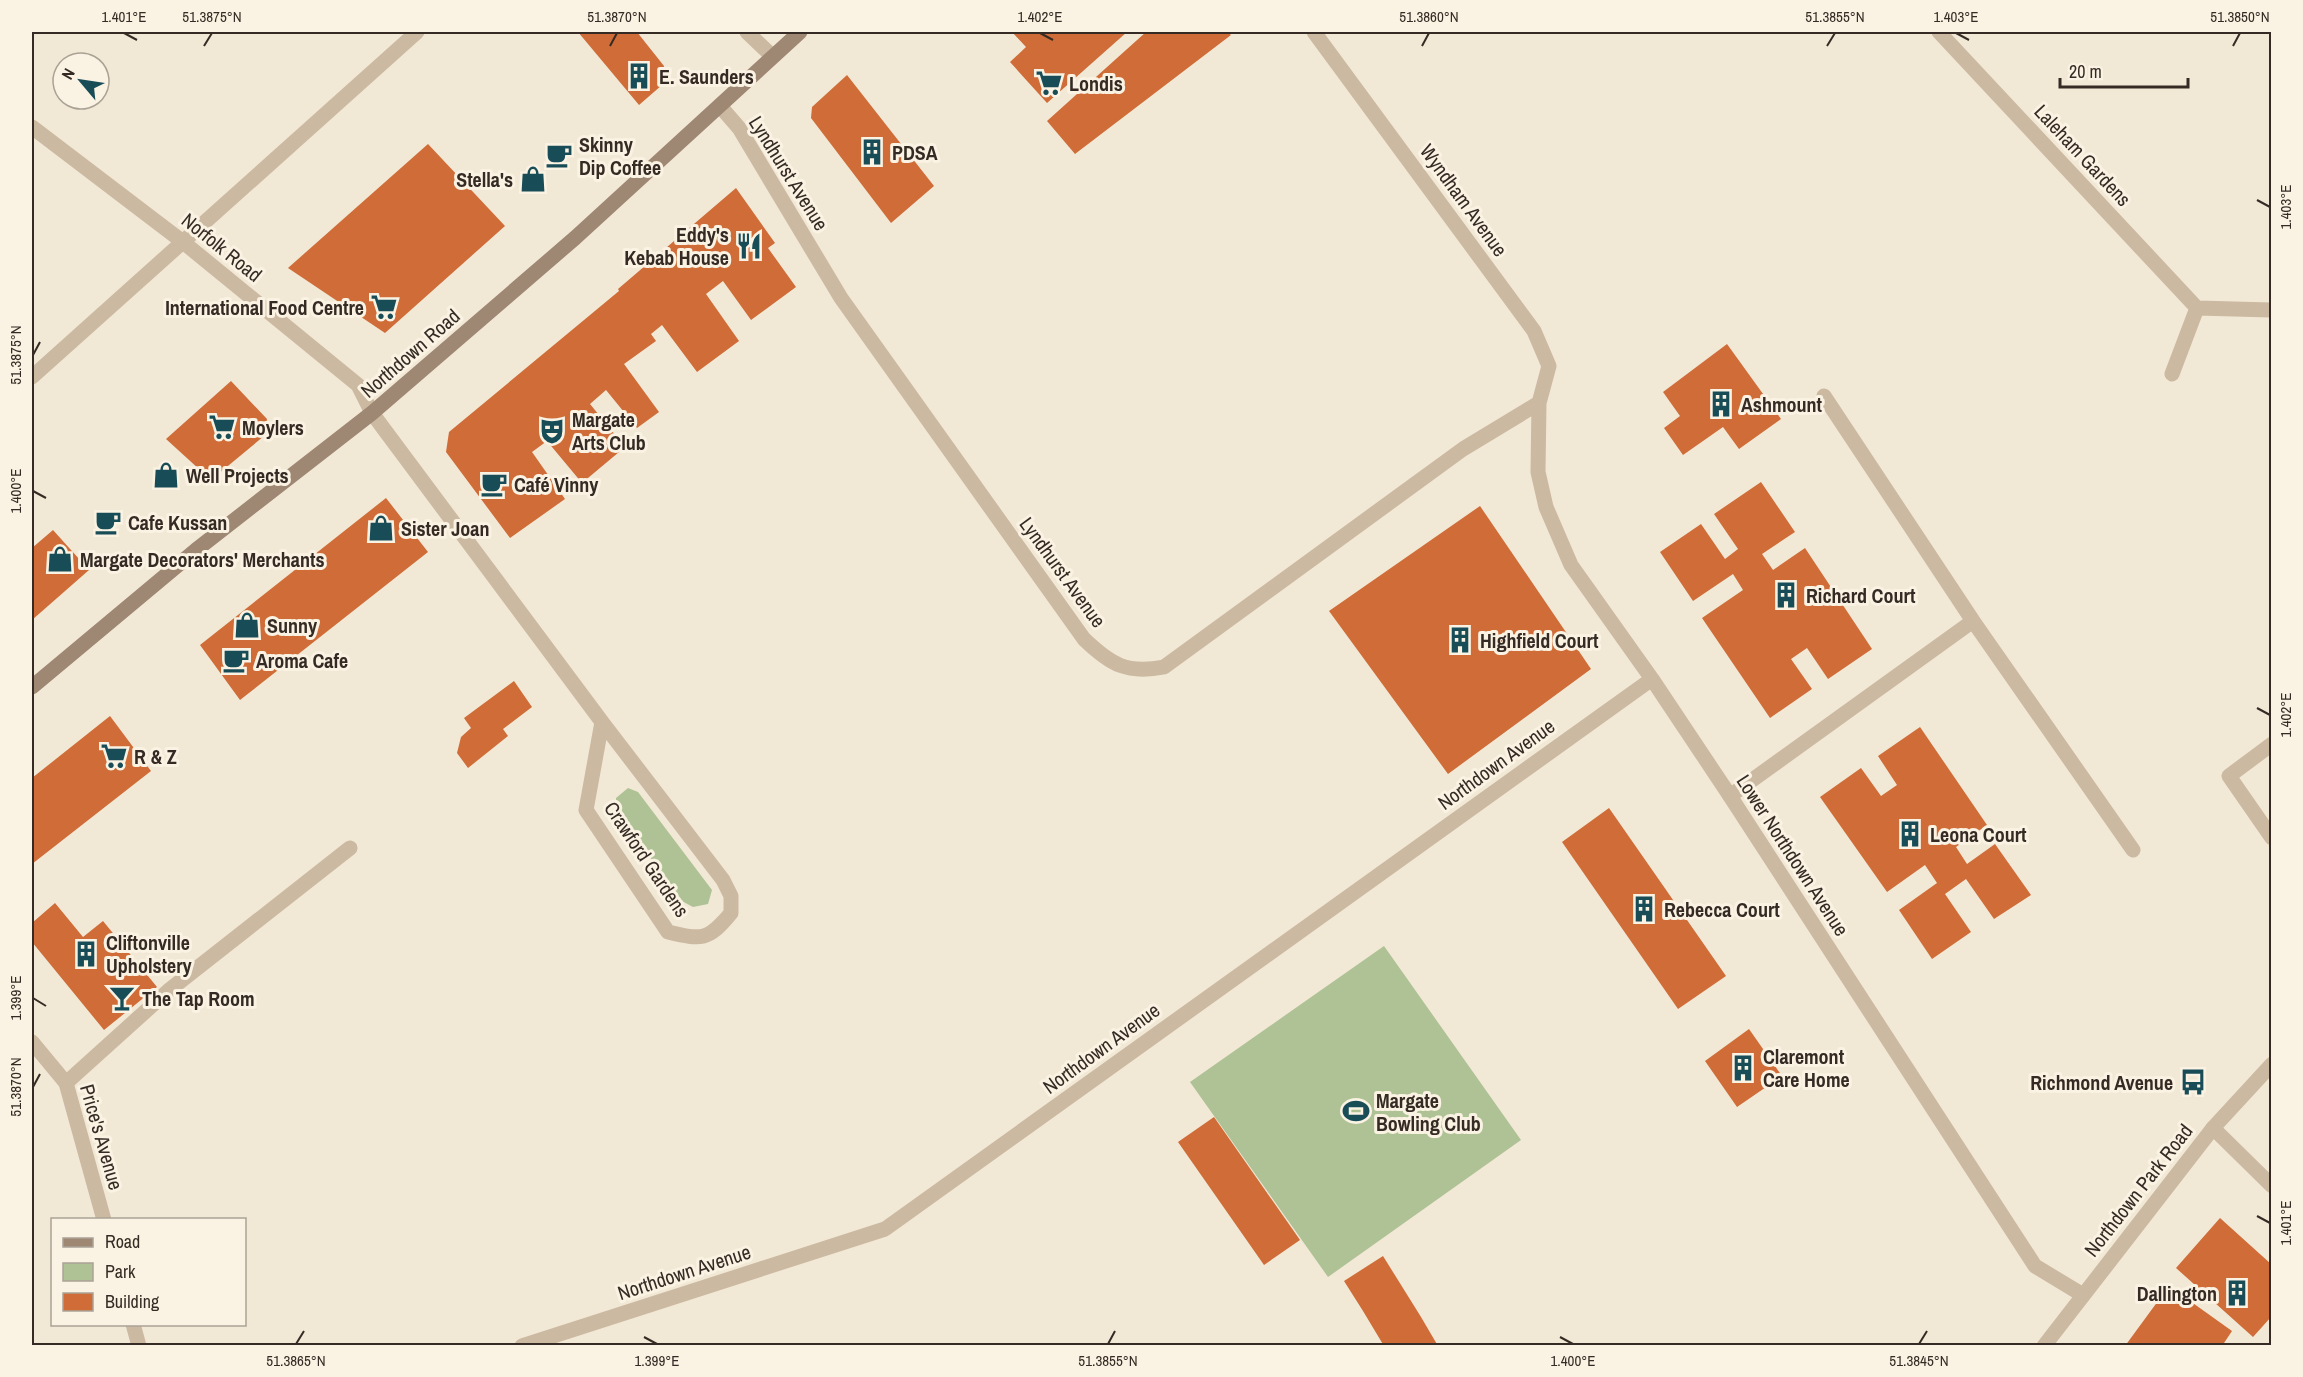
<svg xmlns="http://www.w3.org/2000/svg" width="2303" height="1377" font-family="'Archivo Narrow',sans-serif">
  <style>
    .green { fill: #aec295 }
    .building { fill: #cf6c37 }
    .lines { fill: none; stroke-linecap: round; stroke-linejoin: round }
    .service { stroke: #cbb9a1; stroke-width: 15 }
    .minor { stroke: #cbb9a1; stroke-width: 15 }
    .tertiary { stroke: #cbb9a1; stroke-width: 15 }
    .secondary { stroke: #9e8773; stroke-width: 15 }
    .ticks { fill: none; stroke: #352b24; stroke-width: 2 }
    .labels { text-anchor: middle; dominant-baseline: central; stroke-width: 6; stroke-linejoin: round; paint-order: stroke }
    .poi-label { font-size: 20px; font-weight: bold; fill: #352b24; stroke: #faf2e2; text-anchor: start }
    .street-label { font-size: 20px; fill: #352b24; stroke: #faf2e2 }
    .neatline { fill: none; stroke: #352b24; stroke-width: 2 }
    .ticks-label { font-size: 15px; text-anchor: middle; fill: #352b24 }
  </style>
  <rect width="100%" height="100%" fill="#f2e8d6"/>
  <path class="green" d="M628,788L638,792L712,890L708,904L693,907L680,900L616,809V798Z
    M1384,946L1521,1140L1328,1277L1190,1082Z"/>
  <path class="building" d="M578,32H637L664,66L662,85L639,105Z
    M1012,32H1127L1047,103L1010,62L1026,47Z
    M1146,32H1228L1231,35L1075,154L1047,121Z
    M847,75L934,186L891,223L811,118L812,107Z
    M428,144L505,226L385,333L288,268Z
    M736,188L775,243L768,248L796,287L751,320L723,281L706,294L739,341L697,372L662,325L651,334L656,341L624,364L659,412L637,428L606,390L590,404L625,447L582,483L547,441L532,452L565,499L510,538L446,452L449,432L619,291L618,289Z
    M1727,344L1781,419L1739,449L1723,427L1683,455L1664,428L1680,416L1663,392Z
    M231,381L267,419L264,436L211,480L166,439Z
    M1761,482L1795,532L1762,554L1773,570L1805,548L1872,649L1828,679L1807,648L1791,659L1812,689L1770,718L1702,618L1743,590L1733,574L1693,601L1660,552L1701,524L1725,559L1738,549L1714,514Z
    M386,498L428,552L240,700L200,645Z
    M1480,506L1591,669L1448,774L1329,611Z
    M53,530L89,570L32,620V548Z
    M514,681L532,707L503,729L508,736L468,768L457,753L461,737L471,728L464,718Z
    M110,716L151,771L32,864V778Z
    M1920,727L1987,825L1956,847L1967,864L1995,844L2031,895L1994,919L1966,879L1945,894L1971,932L1932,959L1899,910L1937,883L1925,865L1887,892L1820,797L1861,768L1881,796L1897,785L1878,756Z
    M1609,808L1726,976L1678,1009L1562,842Z
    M55,903L83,937L103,921L157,987L104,1030L32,942V923Z
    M1749,1029L1782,1076L1737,1107L1705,1061Z
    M1214,1117L1300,1240L1264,1265L1178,1142Z
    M2220,1218L2271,1264V1317L2253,1337L2176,1268Z
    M1383,1256L1421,1317L1438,1346H1384L1363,1311L1344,1281Z
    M2169,1286L2232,1331L2222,1346H2125Z"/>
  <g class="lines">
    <path class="service" d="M32,377L417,32
      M1824,396L1973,621L2133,850
      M2272,744L2229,776L2272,838
      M1730,796L1973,621
      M66,1083L168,991L350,848"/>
    <path class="minor" d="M747,32L772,56
      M1314,32L1534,331L1549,366L1539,403L1538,472L1546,507L1571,565L1652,679L1730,796L2035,1266L2083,1295
      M1939,32L2197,308
      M720,106L739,128L841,298L1084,639C1111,665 1127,674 1164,667L1463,449L1539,403
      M32,127L183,242L358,385L372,413L602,722
      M2172,374L2197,308L2271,310
      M602,722L723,880L731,896V913C708,941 702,940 668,932L586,810Z
      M32,1042L66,1083L104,1220
      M2213,1128L2272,1186
      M133,1324L139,1346
      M522,1346L885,1229L1652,679"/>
    <path class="tertiary" d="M2044,1346L2213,1128L2272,1064"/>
    <path class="secondary" d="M32,687L196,550L372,413L575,238L800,32"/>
  </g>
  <path class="ticks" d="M124,33L137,40M1040,33L1053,40M1956,33L1969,40M204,46L212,33M610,46L617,33M1422,46L1429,33M1827,46L1835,33M2233,46L2240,33M2257,200L2270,207M33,355L40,342M33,491L46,498M2257,708L2270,715M33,998L46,1006M33,1087L40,1074M2257,1216L2270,1223M644,1337L657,1344M1560,1337L1573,1344M296,1344L304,1331M1108,1344L1115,1331M1919,1344L1927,1331"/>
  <defs>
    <g id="building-bare" transform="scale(2.07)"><path d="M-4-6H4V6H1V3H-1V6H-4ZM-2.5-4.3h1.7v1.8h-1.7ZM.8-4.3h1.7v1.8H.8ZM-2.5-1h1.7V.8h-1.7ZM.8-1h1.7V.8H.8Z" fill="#184d58" stroke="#faf2e2" stroke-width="2.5" paint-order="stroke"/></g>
    <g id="supermarket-bare" transform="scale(2.07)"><path d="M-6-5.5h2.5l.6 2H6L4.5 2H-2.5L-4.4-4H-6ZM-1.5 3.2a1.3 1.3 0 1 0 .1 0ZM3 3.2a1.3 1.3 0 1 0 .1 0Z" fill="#184d58" stroke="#faf2e2" stroke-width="2.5" paint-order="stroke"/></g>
    <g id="cafe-bare" transform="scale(2.07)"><path d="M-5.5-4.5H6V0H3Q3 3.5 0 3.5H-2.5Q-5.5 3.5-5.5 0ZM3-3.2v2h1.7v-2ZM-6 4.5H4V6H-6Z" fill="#184d58" stroke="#faf2e2" stroke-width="2.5" paint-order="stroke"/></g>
    <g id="shop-bare" transform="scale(2.07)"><path d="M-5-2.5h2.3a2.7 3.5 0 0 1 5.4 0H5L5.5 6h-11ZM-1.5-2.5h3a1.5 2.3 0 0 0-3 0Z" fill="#184d58" stroke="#faf2e2" stroke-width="2.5" paint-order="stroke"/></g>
    <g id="restaurant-bare" transform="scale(2.07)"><path d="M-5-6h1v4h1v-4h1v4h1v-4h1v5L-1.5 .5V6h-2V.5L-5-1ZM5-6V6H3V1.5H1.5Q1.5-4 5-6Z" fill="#184d58" stroke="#faf2e2" stroke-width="2.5" paint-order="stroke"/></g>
    <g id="theatre-bare" transform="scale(2.07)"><path d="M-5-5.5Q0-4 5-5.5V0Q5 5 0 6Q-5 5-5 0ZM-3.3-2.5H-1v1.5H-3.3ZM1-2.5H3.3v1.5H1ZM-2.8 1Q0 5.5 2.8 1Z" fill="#184d58" stroke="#faf2e2" stroke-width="2.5" paint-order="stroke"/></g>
    <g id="bar-bare" transform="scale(2.07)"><path d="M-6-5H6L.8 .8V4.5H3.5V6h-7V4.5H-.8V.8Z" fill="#184d58" stroke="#faf2e2" stroke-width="2.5" paint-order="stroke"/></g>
    <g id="bus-bare" transform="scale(2.07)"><path d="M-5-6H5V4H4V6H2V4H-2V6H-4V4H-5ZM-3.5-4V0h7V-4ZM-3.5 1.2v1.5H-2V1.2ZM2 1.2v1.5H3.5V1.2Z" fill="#184d58" stroke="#faf2e2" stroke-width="2.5" paint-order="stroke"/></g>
    <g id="stadium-bare" transform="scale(2.07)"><path d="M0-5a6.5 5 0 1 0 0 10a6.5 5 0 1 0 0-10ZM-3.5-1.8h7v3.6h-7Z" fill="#184d58" stroke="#faf2e2" stroke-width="2.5" paint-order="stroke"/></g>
  </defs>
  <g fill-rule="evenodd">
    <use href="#building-bare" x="639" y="76"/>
    <use href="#supermarket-bare" x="1049" y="83"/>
    <use href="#building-bare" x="872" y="152"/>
    <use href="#cafe-bare" x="559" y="155"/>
    <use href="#shop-bare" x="533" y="179"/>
    <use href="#restaurant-bare" x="749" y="246"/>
    <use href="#supermarket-bare" x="384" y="307"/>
    <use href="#building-bare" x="1721" y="404"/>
    <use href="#supermarket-bare" x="222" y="427"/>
    <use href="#theatre-bare" x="552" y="431"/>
    <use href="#shop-bare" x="166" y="475"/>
    <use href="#cafe-bare" x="494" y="484"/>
    <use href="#cafe-bare" x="108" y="522"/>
    <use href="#shop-bare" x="381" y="528"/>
    <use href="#shop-bare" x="60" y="559"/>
    <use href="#building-bare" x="1786" y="595"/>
    <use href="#shop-bare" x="247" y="625"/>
    <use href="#building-bare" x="1460" y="640"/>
    <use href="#cafe-bare" x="236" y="660"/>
    <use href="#supermarket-bare" x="114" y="756"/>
    <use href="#building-bare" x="1910" y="834"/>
    <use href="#building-bare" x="1644" y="909"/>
    <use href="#building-bare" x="86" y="954"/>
    <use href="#bar-bare" x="122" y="998"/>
    <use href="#building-bare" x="1743" y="1068"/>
    <use href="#bus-bare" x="2193" y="1082"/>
    <use href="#stadium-bare" x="1356" y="1111"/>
    <use href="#building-bare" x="2237" y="1293"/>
  </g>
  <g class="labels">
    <g class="poi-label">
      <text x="659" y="76">E. Saunders</text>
      <text x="1069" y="83">Londis</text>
      <text x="579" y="144">Skinny<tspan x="579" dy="23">Dip Coffee</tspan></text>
      <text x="892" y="152">PDSA</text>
      <text x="513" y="179" text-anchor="end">Stella's</text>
      <text x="729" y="234" text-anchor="end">Eddy's<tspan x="729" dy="23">Kebab House</tspan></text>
      <text x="364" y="307" text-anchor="end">International Food Centre</text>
      <text x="1741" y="404">Ashmount</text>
      <text x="572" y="419">Margate<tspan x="572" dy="23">Arts Club</tspan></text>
      <text x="242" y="427">Moylers</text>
      <text x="186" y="475">Well Projects</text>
      <text x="514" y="484">Café Vinny</text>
      <text x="128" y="522">Cafe Kussan</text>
      <text x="401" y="528">Sister Joan</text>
      <text x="80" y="559">Margate Decorators' Merchants</text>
      <text x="1806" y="595">Richard Court</text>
      <text x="267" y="625">Sunny</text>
      <text x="1480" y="640">Highfield Court</text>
      <text x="256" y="660">Aroma Cafe</text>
      <text x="134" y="756">R &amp; Z</text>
      <text x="1930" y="834">Leona Court</text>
      <text x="1664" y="909">Rebecca Court</text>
      <text x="106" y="942">Cliftonville<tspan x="106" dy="23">Upholstery</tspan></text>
      <text x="142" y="998">The Tap Room</text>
      <text x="1763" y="1056">Claremont<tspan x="1763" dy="23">Care Home</tspan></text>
      <text x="2173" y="1082" text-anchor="end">Richmond Avenue</text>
      <text x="1376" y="1100">Margate<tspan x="1376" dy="23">Bowling Club</tspan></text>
      <text x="2217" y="1293" text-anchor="end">Dallington</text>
    </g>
    <g class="street-label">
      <text transform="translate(2083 155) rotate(47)">Laleham Gardens</text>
      <text transform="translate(789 173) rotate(58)">Lyndhurst Avenue</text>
      <text transform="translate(1464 200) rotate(54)">Wyndham Avenue</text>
      <text transform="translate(222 247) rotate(39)">Norfolk Road</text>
      <text transform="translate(410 353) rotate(-41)">Northdown Road</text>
      <text transform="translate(1063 572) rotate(54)">Lyndhurst Avenue</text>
      <text transform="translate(1496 764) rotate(-36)">Northdown Avenue</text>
      <text transform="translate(1793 855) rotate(57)">Lower Northdown Avenue</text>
      <text transform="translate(647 859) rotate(56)">Crawford Gardens</text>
      <text transform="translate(1101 1048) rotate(-36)">Northdown Avenue</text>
      <text transform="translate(102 1137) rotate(74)">Price's Avenue</text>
      <text transform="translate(2138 1190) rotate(-52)">Northdown Park Road</text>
      <text transform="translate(684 1272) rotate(-18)">Northdown Avenue</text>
    </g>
  </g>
  <rect width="2303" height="1377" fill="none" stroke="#faf2e2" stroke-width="66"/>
  <rect x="51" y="1218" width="195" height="108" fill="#faf2e2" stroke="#aba296" stroke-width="1.5"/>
  <rect x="63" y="1238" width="30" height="9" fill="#9e8773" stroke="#aba296" stroke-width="1.5"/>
  <text x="105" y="1248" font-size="18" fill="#352b24">Road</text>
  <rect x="63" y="1263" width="30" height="18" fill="#aec295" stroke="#aba296" stroke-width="1.5"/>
  <text x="105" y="1278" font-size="18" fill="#352b24">Park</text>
  <rect x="63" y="1293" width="30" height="18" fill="#cf6c37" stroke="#aba296" stroke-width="1.5"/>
  <text x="105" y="1308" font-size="18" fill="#352b24">Building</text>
  <g transform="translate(81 81) rotate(299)"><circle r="28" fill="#faf2e2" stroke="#aba296" stroke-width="1.5"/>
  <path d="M0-4.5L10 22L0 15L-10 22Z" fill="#184d58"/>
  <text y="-9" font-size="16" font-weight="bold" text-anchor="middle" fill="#352b24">N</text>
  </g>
  <path d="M2060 78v9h128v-9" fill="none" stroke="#352b24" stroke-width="3"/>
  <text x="2069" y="78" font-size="18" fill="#352b24" stroke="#faf2e2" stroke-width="4.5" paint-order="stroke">20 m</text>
  <rect x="33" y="33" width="2237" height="1311" class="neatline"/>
  <g class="ticks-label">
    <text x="124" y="22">1.401°E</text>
    <text x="212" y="22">51.3875°N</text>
    <text x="617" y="22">51.3870°N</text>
    <text x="1040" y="22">1.402°E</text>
    <text x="1429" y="22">51.3860°N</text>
    <text x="1835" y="22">51.3855°N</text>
    <text x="1956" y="22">1.403°E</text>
    <text x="2240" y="22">51.3850°N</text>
    <text transform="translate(2286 207) rotate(-90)" y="5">1.403°E</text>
    <text transform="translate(16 355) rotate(-90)" y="5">51.3875°N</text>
    <text transform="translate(16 491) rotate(-90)" y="5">1.400°E</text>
    <text transform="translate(2286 715) rotate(-90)" y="5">1.402°E</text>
    <text transform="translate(16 998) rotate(-90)" y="5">1.399°E</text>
    <text transform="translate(16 1087) rotate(-90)" y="5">51.3870°N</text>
    <text transform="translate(2286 1223) rotate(-90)" y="5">1.401°E</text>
    <text x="296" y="1366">51.3865°N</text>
    <text x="657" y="1366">1.399°E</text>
    <text x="1108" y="1366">51.3855°N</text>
    <text x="1573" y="1366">1.400°E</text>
    <text x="1919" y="1366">51.3845°N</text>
  </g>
</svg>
